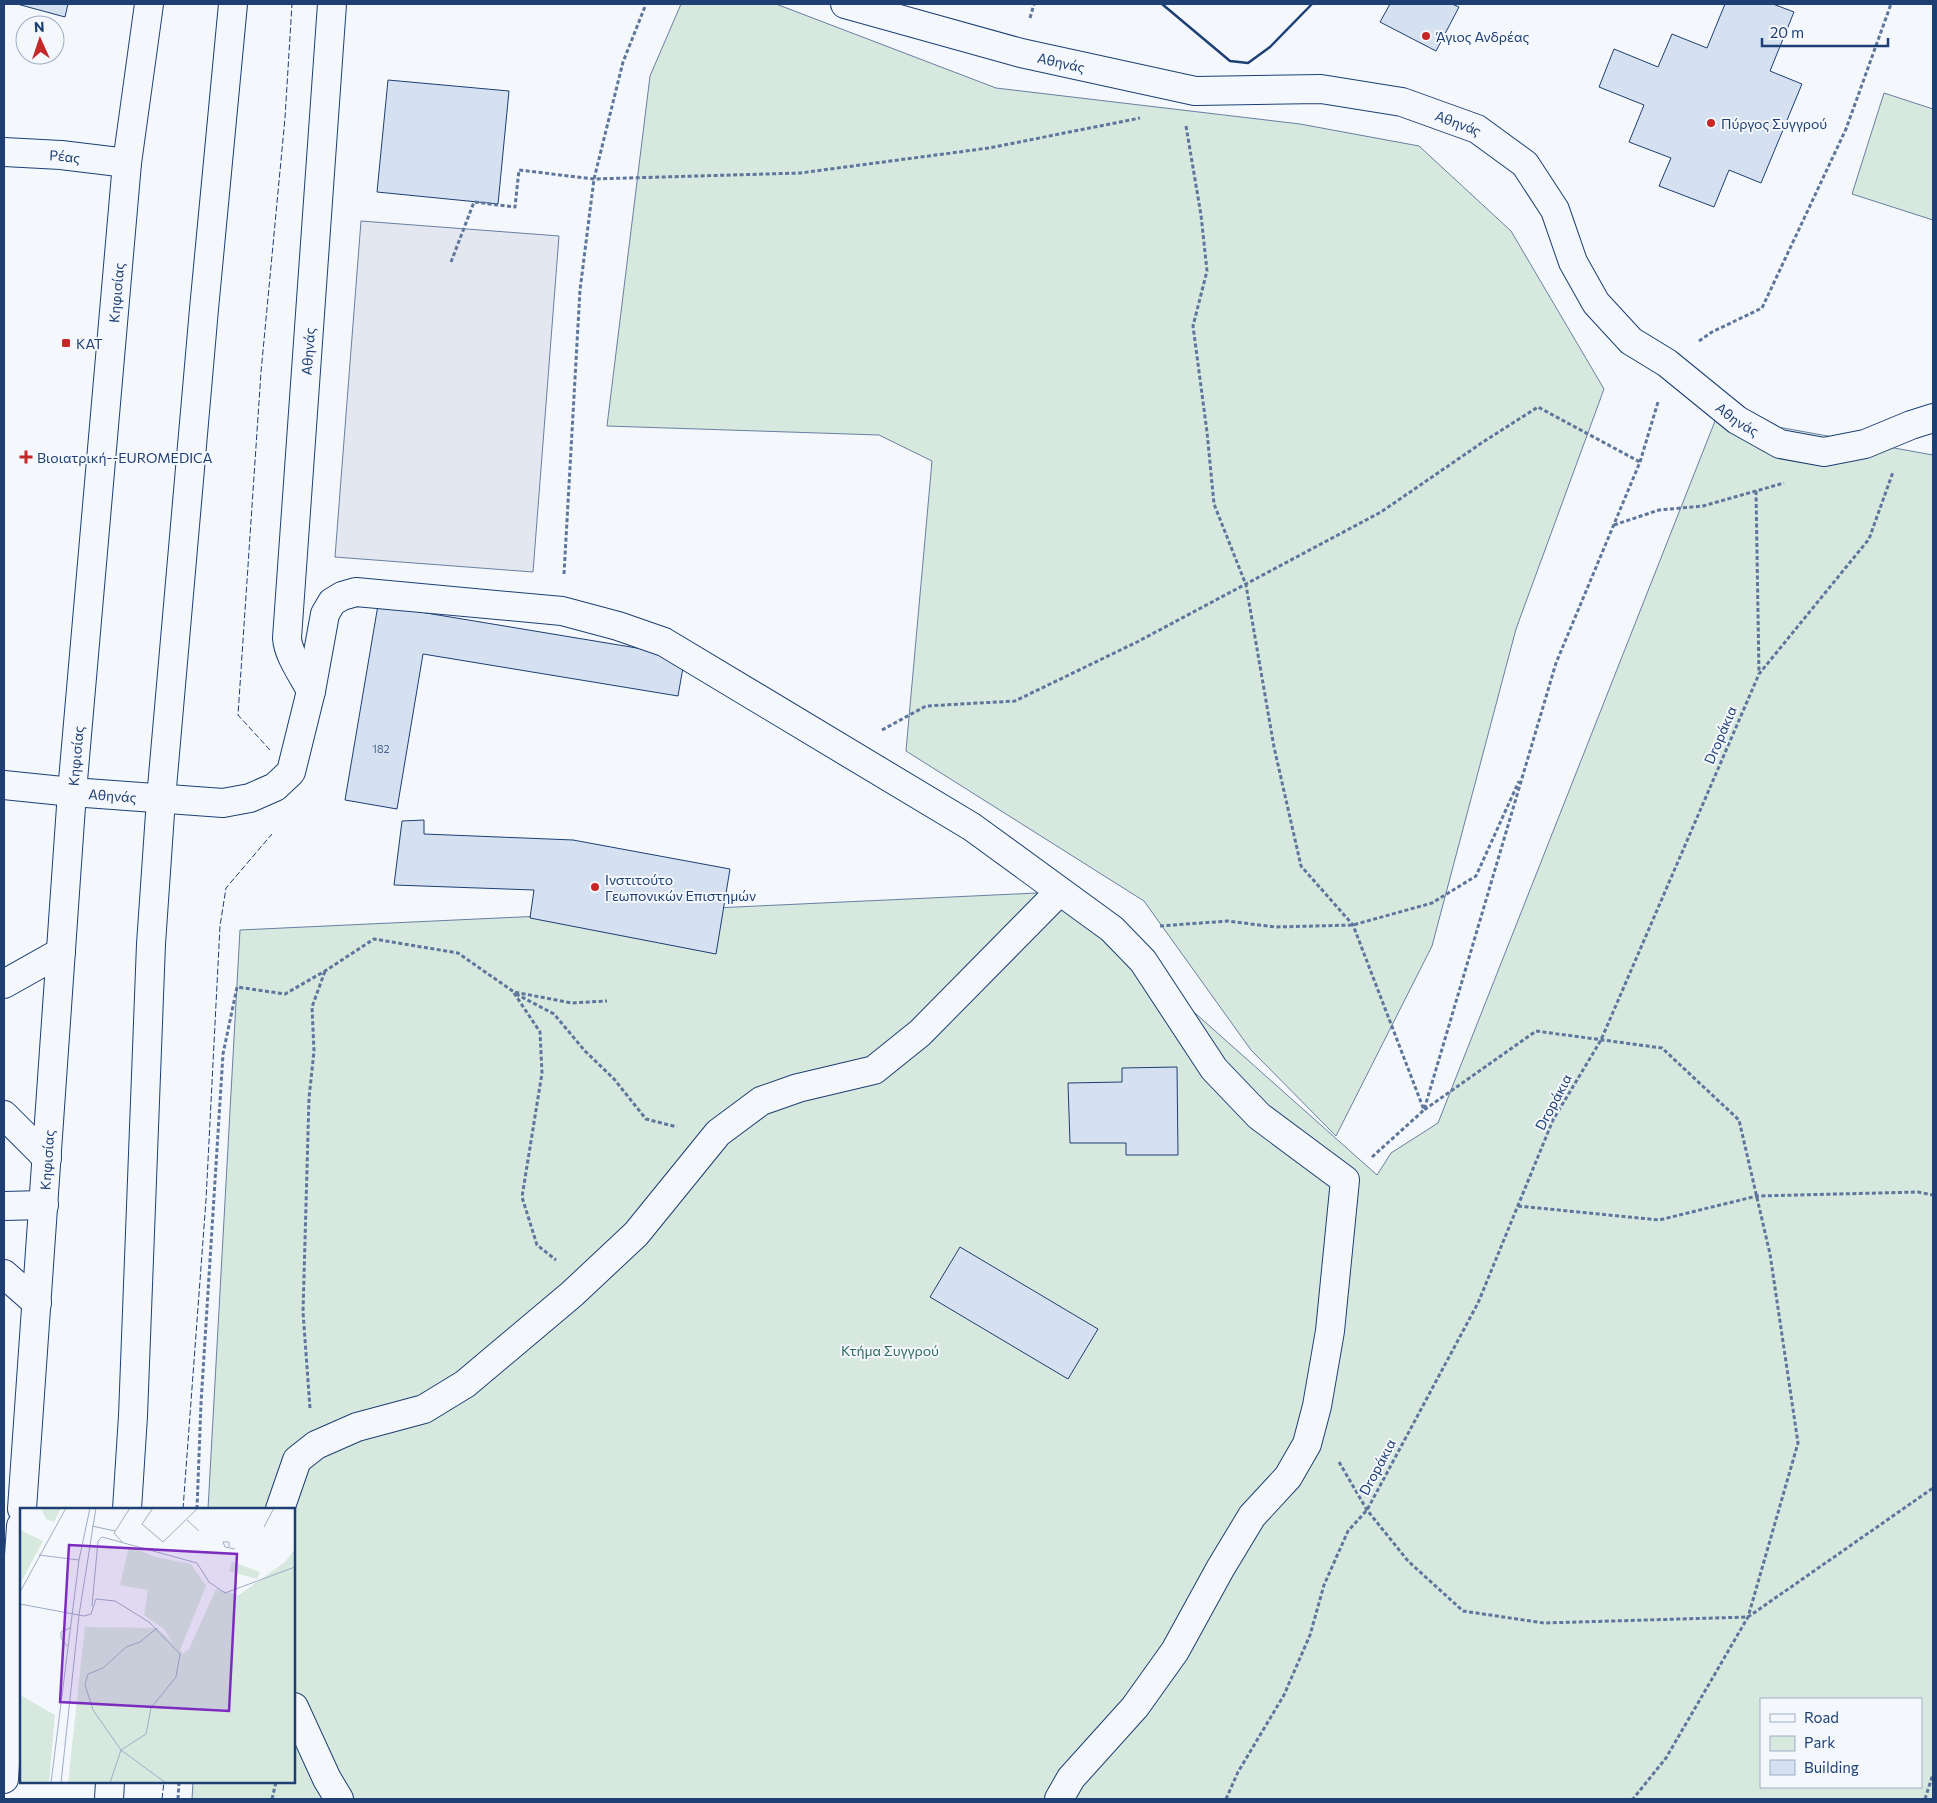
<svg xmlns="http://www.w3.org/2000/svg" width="1937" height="1803" font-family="Commissioner,sans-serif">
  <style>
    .green { fill: #d7e8df; stroke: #687fa3; fill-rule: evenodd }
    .parking { fill: #e3e8f0; stroke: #687fa3 }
    .building { fill: #d5e0f0; stroke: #1d3f73 }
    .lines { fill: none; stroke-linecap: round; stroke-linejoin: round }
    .minor-casing { stroke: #1d3f73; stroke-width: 30 }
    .major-casing { stroke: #1d3f73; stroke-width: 30 }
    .path { stroke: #5e769c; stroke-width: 3; stroke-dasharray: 4 2.5; stroke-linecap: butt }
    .minor { stroke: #f4f7fb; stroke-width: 28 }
    .major { stroke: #f4f7fb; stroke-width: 28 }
    .fence { stroke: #1d3f73; stroke-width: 1; stroke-dasharray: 6 2.5; stroke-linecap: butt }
    .wall { stroke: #1d3f73; stroke-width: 2.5 }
    .poi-dot { fill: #c62828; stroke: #f4f7fb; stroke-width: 2 }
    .labels { text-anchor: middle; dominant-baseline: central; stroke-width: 4; stroke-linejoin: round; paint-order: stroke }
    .number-label { font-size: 11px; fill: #4b6792 }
    .poi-label { font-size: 14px; fill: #1d3f73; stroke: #f4f7fb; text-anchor: start }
    .street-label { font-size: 14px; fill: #1d3f73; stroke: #f4f7fb }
    .park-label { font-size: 14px; fill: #2c6c60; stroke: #f4f7fb }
    .inset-road { fill: none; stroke: #9eadc5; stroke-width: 1 }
    .view { fill: #7b2cbf; fill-opacity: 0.15; stroke: #7b2cbf; stroke-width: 2.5 }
    .inset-edge { fill: none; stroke: #1d3f73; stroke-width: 2.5 }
  </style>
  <rect width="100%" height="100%" fill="#f4f7fb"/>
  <path class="green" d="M681,4H776L996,88L1300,124L1419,146L1511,231L1604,389L1516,629L1432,946L1336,1136L1251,1050L1144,901L906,751L932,461L879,435L607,426L650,76Z
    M1884,93L1933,109V220L1852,194Z
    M1717,416L1933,455V1799H192L193,1782H294V1509H208L240,930L1059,892L1377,1175L1391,1153L1438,1123ZM1761,1699H1921V1787H1761Z"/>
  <path class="parking" d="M361,221L559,236L533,572L335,557Z"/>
  <path class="building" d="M17,4H68L65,17Z
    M1390,4H1452L1459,7L1436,51L1380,22Z
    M1725,4H1773L1794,12L1770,71L1802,84L1761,183L1729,170L1714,207L1659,186L1671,158L1629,142L1644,105L1599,87L1614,49L1658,67L1672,34L1707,48Z
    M388,80L509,91L498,204L377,192Z
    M378,605L685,656L678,696L423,654L397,809L345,800Z
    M424,820V834L573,840L730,869L716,954L530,918L534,890L394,885L402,821Z
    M1177,1067L1178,1155H1126V1143H1070L1068,1083L1122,1082V1068Z
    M960,1247L1098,1329L1068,1379L930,1297Z"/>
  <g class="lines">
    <g class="minor-casing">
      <g id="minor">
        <path id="s1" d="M845,4L1021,53L1195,91L1321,89L1402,102L1477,129L1525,164L1555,210L1573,262L1596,303L1631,341L1667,363L1737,420L1780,444L1824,452L1865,444L1911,425L1933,418"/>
        <path id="s2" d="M4,152L61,155L127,163"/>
        <path id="s3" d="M311,691C303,675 288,655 287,638L332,4"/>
        <path id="s4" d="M4,785L72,792L223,803L250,798L275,787L291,772L311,691L325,614L332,602L342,596L356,592L562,611L618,626L664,642L972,827L1112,929L1143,961L1214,1069L1259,1116L1345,1180L1330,1331L1317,1406L1307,1444L1288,1477L1252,1516L1220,1569L1175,1651L1135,1707L1071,1778L1059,1799"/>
        <path d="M4,984L61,952"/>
        <path d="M4,1115L47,1158"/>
        <path d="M4,1206L44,1205"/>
        <path d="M4,1274L37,1303"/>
        <path d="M280,1509L297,1460L316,1445L357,1427L424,1409L465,1384L572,1294L636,1234L718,1133L761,1101L798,1088L874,1070L920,1033L1059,892"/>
        <path d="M294,1707L327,1779L339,1799"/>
      </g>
    </g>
    <g class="major-casing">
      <g id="major">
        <path id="s5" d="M22,1509L72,792L127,163L149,4"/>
        <path d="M127,1509L133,1416L151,944L161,799L204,309L233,4"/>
        <path d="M4,1779L21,1526"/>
        <path d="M109,1799L110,1782"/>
      </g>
    </g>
    <path class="path" d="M1030,18L1034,4
      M1186,126L1201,215L1207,271L1193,326L1207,432L1214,504L1246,585L1274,747L1301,866L1353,925L1424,1110L1536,1031L1662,1048L1739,1120L1770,1254L1798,1443L1748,1617L1666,1758L1633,1799
      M451,262L474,202L515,207L519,170L594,179L800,173L989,148L1140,118
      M1699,341L1712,332L1762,308L1846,129L1891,4
      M1756,491L1759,674
      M1614,525L1659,510L1703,506L1784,483
      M564,574L580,290L594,179L623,62L646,4
      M882,730L926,706L1015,701L1137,642L1381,512L1483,442L1538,407L1640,462
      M1160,926L1228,921L1275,927L1353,925L1432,903L1476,876L1519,781
      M514,993L540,1032L542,1073L522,1197L537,1245L556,1260
      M516,994L554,1014L585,1051L614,1079L646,1119L677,1127
      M1372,1157L1424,1110L1556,663L1640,462L1658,402
      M1518,1206L1659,1220L1757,1196L1918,1192L1933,1195
      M310,1408L303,1312L309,1098L314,1051L312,1007L325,971
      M1339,1462L1367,1510L1408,1561L1463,1611L1544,1623L1748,1617L1933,1488
      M197,1509L201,1403L223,1054L237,987L285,994L325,971L374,939L458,953L514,992L572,1003L607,1001
      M178,1799L179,1782
      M272,1799L276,1782
      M1226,1799L1238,1772L1284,1695L1310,1635L1324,1585L1348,1531L1367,1510L1478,1303L1553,1120L1601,1040L1759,674L1869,539L1893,472
      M1925,1799L1933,1774"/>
    <use href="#minor" class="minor"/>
    <use href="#major" class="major"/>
    <path class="fence" d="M270,750L238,715L261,372L285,118L292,4
      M183,1509L206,1200L220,926L226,888L272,834
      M162,1799L164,1782"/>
    <path class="wall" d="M1162,4L1230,61L1248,63L1270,47L1312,4"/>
  </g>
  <g class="poi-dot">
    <circle cx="1426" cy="36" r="5"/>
    <circle cx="1711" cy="123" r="5"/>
    <rect x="61" y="338" width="10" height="10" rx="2.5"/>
    <path d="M23.5 449.5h5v5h5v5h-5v5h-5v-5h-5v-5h5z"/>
    <circle cx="595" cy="887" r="5"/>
  </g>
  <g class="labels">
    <g class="number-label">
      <text x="381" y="748">182</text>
    </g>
    <g class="poi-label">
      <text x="1436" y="36">Άγιος Ανδρέας</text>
      <text x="1721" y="123">Πύργος Συγγρού</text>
      <text x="76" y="343">ΚΑΤ</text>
      <text x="37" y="457">Βιοιατρική--EUROMEDICA</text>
      <text x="605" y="879">Ινστιτούτο<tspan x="605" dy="16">Γεωπονικών Επιστημών</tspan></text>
    </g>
    <g class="street-label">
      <text stroke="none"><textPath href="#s1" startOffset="224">Αθηνάς</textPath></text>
      <text stroke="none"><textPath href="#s1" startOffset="629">Αθηνάς</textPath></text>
      <text stroke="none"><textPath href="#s2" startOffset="61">Ρέας</textPath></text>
      <text stroke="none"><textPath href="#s5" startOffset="1220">Κηφισίας</textPath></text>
      <text stroke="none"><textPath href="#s3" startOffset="346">Αθηνάς</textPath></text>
      <text stroke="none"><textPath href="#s1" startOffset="1049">Αθηνάς</textPath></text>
      <text transform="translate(1720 735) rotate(-67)">Dropάκια</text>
      <text stroke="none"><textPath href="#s5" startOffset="755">Κηφισίας</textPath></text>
      <text stroke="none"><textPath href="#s4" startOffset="109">Αθηνάς</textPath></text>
      <text transform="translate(1553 1102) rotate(-62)">Dropάκια</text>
      <text stroke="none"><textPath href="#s5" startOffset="350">Κηφισίας</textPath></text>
      <text transform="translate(1377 1467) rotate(-62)">Dropάκια</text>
    </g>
    <g class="park-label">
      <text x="890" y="1350">Κτήμα Συγγρού</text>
    </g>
  </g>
  <g transform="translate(20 1508)">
    <rect width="275" height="275" fill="#f4f7fb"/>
    <path d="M21,0H41L34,14L26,11ZM0,22L23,33L0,76ZM109,38L135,49L171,56L186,78L160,142L163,146L169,141L196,81L219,87L265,54L275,41V275H48L65,119L137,120L154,136L144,121L124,107L128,82L100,77ZM212,54L240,64L237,71L209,63ZM0,187L35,207L29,275H0Z" fill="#d7e8df"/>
    <path class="inset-road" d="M133,0L122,16L143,34L178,0M167,12L179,23M72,18L95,23M244,19L254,0M103,35L94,25L110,0M209,39V34H203L205,39L215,41M19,47L59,52M0,84L46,0M0,96L64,108L71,106L76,91L95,93L129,114L160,146L156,169L131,200L126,226L101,242L90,275M72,98L78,33L82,29L177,55L189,74L205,85L275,59M137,120L120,134L106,139L83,160L68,166L65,177L73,202L101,242L146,275M47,138L41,130V124L50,120M31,275L59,52L70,0M41,275L59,107L76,0"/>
    <path class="view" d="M49,37L217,46L209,203L40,194Z"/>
    <rect width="275" height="275" class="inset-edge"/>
  </g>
  <rect width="1937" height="1803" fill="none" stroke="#1d3f73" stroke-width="10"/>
  <rect x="1760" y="1698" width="162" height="90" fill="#f4f7fb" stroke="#9eadc5"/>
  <rect x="1770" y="1714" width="25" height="8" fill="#f4f7fb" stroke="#9eadc5"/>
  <text x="1804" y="1723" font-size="15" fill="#1d3f73">Road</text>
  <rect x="1770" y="1736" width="25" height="15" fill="#d7e8df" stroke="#9eadc5"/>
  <text x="1804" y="1748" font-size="15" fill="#1d3f73">Park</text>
  <rect x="1770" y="1760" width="25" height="15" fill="#d5e0f0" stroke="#9eadc5"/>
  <text x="1804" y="1773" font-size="15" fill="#1d3f73">Building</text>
  <g transform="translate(40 40) rotate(357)"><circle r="24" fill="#f4f7fb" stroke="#9eadc5"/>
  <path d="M0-4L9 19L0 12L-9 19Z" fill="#c62828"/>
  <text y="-8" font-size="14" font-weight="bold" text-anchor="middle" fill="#1d3f73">N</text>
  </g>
  <path d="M1762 38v8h126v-8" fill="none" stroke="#1d3f73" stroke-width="2.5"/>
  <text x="1770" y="38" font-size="15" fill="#1d3f73" stroke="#f4f7fb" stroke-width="4" paint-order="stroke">20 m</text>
</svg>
